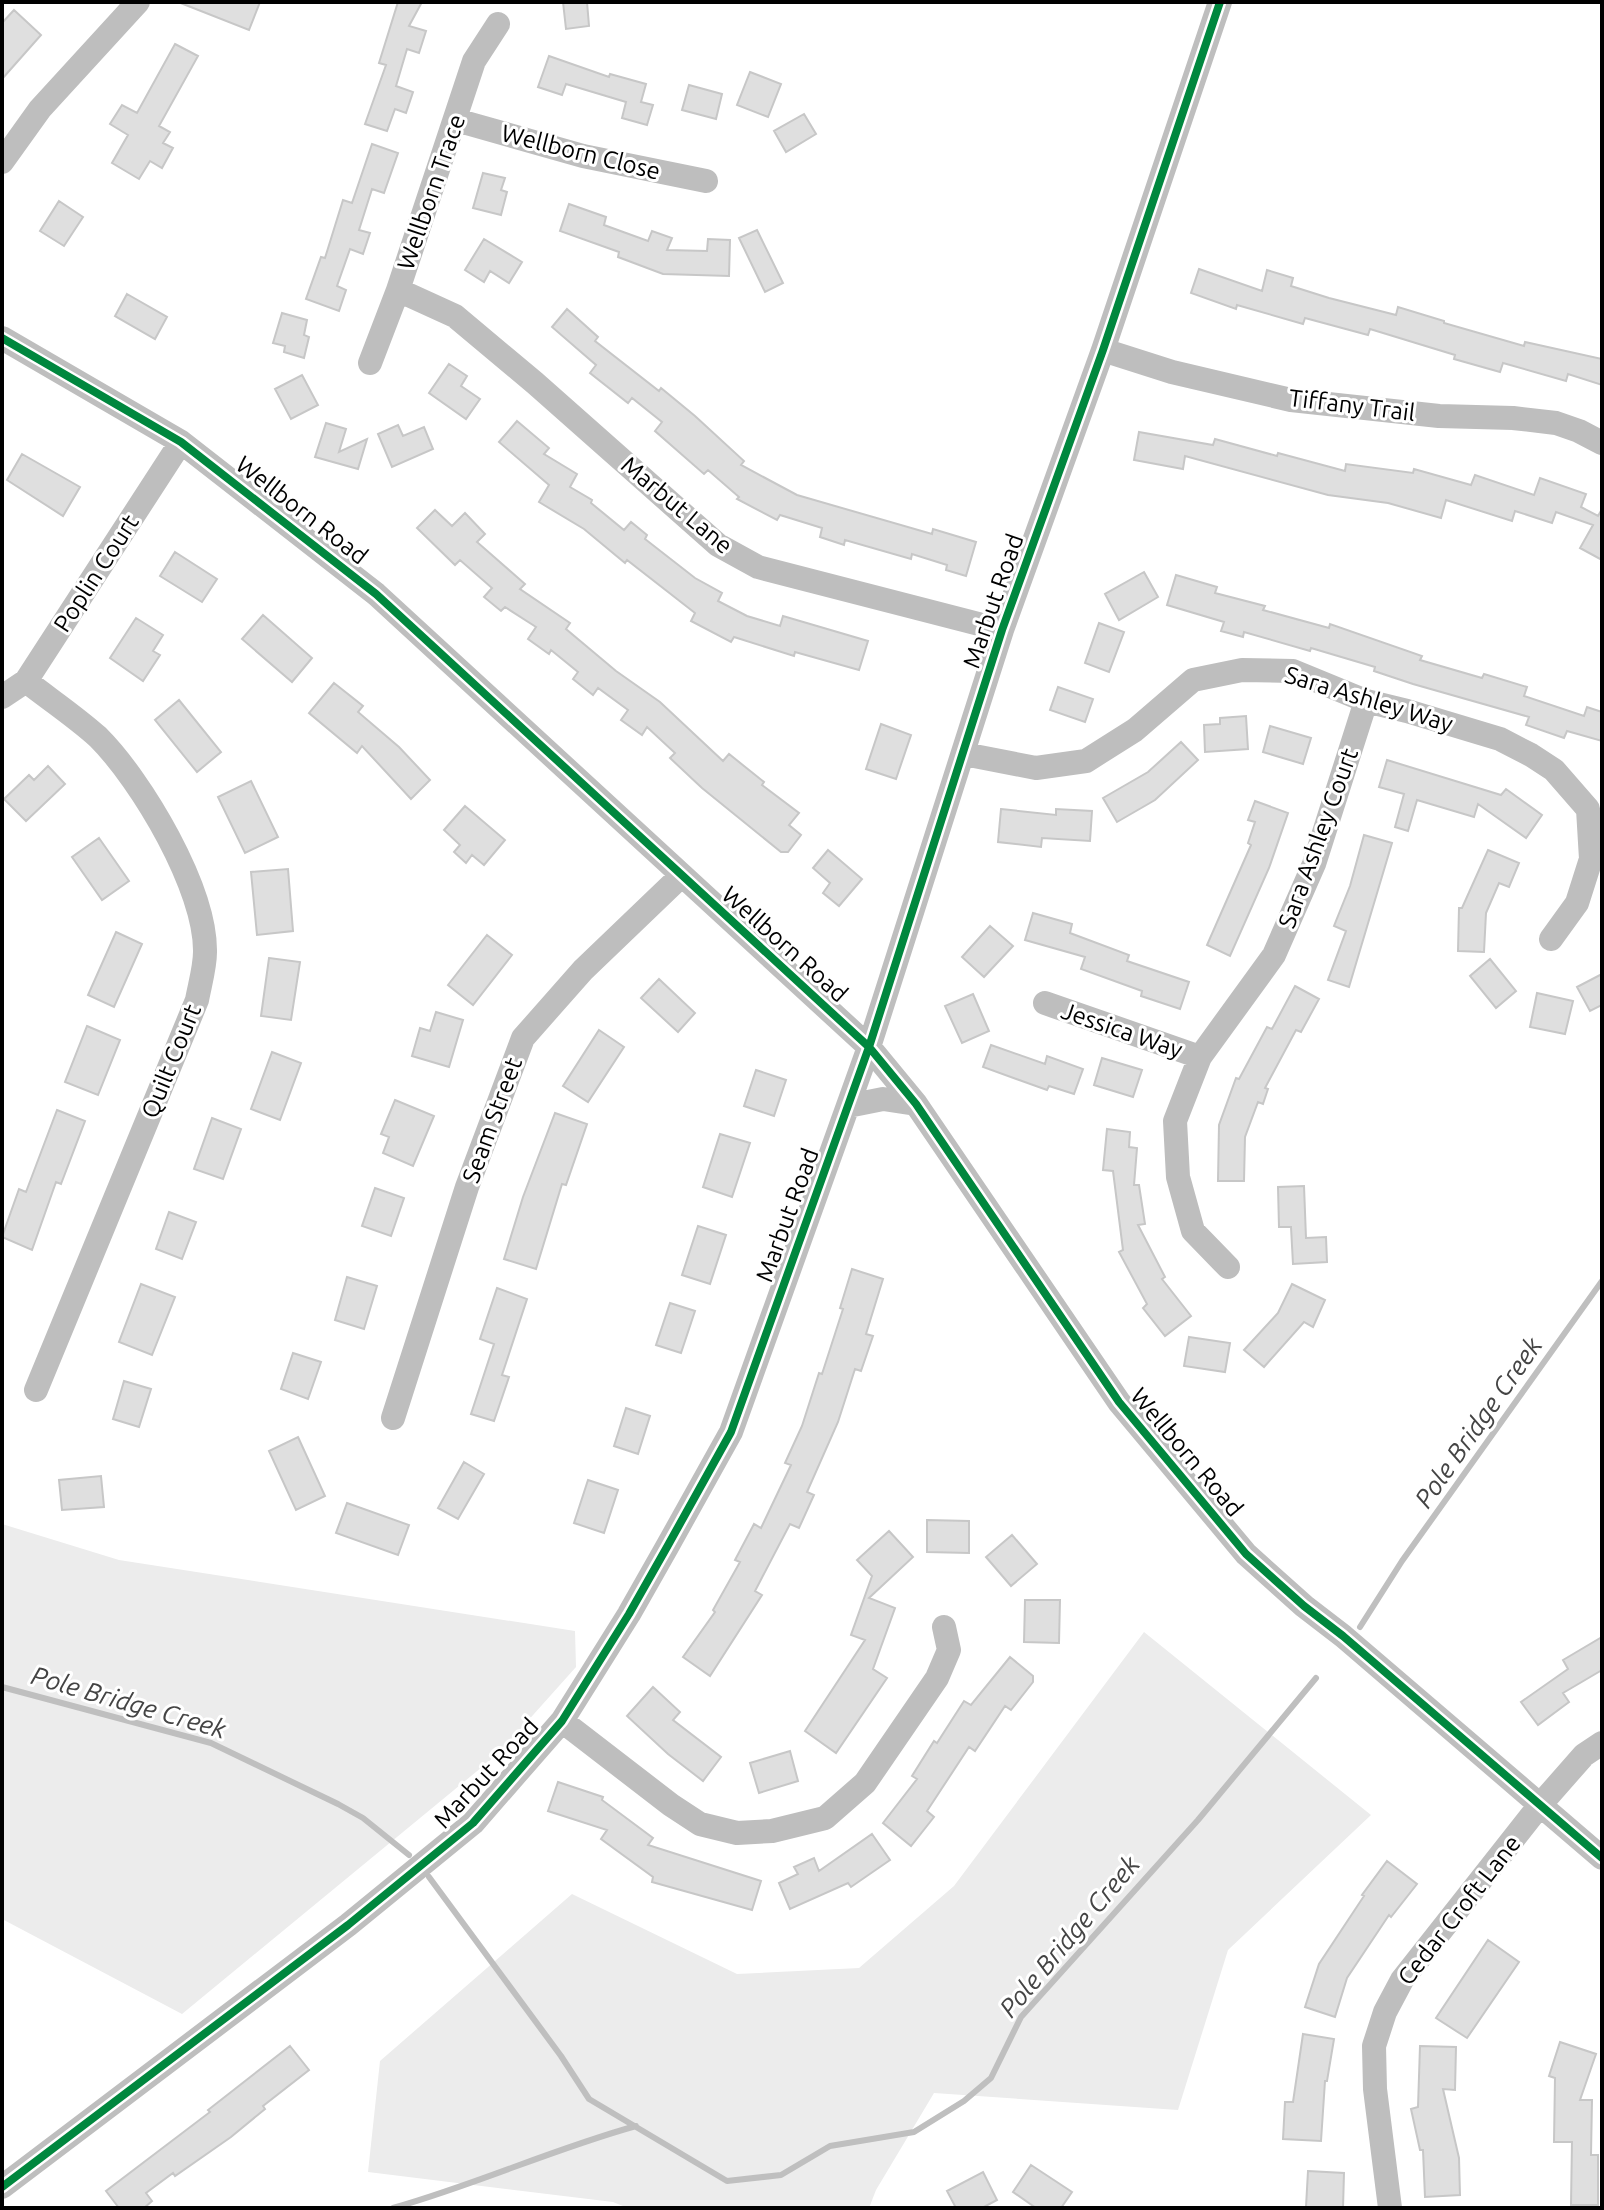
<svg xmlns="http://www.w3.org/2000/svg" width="1604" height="2210" font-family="Ubuntu,sans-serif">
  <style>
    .green { fill: #ececec }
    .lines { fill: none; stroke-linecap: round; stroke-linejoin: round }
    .stream { stroke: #bfbfbf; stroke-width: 6 }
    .building { fill: #dfdfdf; stroke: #c7c7c7; stroke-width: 2 }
    .minor { stroke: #bebebe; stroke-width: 24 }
    .cycleway-casing { stroke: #fff; stroke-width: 13 }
    .cycleway { stroke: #00873e; stroke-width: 8 }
    .labels { text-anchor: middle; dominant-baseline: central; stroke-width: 6; stroke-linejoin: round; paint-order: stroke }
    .street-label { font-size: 24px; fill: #000; stroke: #fff }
    .water-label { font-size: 26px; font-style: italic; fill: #444; stroke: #fff }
  </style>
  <rect width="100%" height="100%" fill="#fff"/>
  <path class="green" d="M2,1524L119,1560L575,1631L576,1667L499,1753L182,2014L2,1919Z
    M1144,1632L1371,1815L1228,1950L1178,2110L934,2093L876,2190L869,2208H628L613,2202L368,2172L380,2061L572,1894L737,1974L859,1968L954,1886Z"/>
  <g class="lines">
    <path class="stream" d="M1360,1627L1402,1561L1602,1281
      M2,1687L211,1743L338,1804L363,1818L409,1855
      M429,1877L561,2056L589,2099L727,2181L781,2175L830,2146L914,2132L964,2101L991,2078L1021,2017L1198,1820L1316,1678
      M393,2208C475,2185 553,2149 636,2126"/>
  </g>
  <path class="building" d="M178,2H260L249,30Z
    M398,2H422L409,26L426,31L419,53L407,49L396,86L413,92L406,113L395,109L387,131L365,124L386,65L379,63Z
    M563,2H587L589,26L566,29Z
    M14,10L41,35L2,79V23Z
    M175,44L198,56L159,126L170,132L163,143L173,148L162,168L150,161L139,179L112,163L128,135L110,124L122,105L137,113Z
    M549,56L609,77L610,74L646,84L641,102L653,105L647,125L622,118L626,102L566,84L562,95L538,87Z
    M750,72L781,84L768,117L737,105Z
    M689,85L722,94L716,119L682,110Z
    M804,114L816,134L786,152L774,131Z
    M372,144L398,153L384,193L372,189L359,230L370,233L363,254L350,249L337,286L346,290L339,311L306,299L321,257L325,258L343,200L352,203Z
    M483,173L505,178L501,190L507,192L501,215L473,208Z
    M59,201L83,217L64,246L40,231Z
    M569,204L606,217L604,225L648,241L652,231L672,238L667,250L707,251L708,239L730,240L729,276L663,274L618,257L619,252L560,231Z
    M757,230L783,283L765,292L739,238Z
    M484,239L522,262L509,283L490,271L484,282L465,270Z
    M1199,269L1262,291L1267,270L1293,278L1291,286L1329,298L1396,315L1398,307L1444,321V323L1524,346L1525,342L1602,359V385L1568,374L1566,381L1503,363L1500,372L1454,359L1455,355L1370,329L1368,335L1305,318L1303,324L1237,305L1236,309L1191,293Z
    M127,294L167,317L155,339L115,316Z
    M567,309L598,337L595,341L659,391L661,388L695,416L744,461L741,465L797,495L932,534L933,529L976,542L966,576L946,570L947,565L912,554L911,559L845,540L844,545L820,537L822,528L780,515L777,520L737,499L739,497L708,470L704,474L655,431L662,422L632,398L628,403L590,373L596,365L552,327Z
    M282,313L307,320L304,335L309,337L304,358L284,352L285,346L273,343Z
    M449,364L467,376L461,386L480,399L466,419L429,393Z
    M302,375L318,405L291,419L275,389Z
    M517,421L549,448L544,454L577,474L570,487L592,500L591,503L624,530L631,522L647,535L645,539L695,578L722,593L718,601L747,616L780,626L783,616L868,641L859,670L795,652L794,656L734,637L731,642L691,621L695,613L627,560L625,563L584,529L539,502L549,485L499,442Z
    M326,423L346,429L339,452L367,439L358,469L315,457Z
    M398,425L403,436L424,427L433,449L392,467L378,434Z
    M1139,432L1213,445L1215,439L1277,456L1278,453L1345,471L1346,464L1413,473L1414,469L1471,485L1475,475L1534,495L1540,478L1586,494L1581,507L1598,516L1602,509V560L1580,548L1593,525L1556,512L1552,523L1515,511L1512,521L1446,500L1441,518L1388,503L1328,495L1185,456L1183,469L1134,460Z
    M22,454L80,487L63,516L7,480Z
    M435,510L452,526L465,513L485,534L477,542L525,584L520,589L570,623L566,629L616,671L660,702L723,761L729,754L764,782L762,785L799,813L789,825L801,835L788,852H781L702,788L670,758L675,753L647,727L642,735L621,720L628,710L598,688L593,695L573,679L578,672L551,650L549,654L528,639L536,627L505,607L501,611L484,597L492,588L460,560L455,565L417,528Z
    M175,552L217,579L202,602L160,576Z
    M1144,572L1158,597L1119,620L1105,594Z
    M1176,575L1217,587L1215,593L1265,606L1263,610L1329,628L1330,624L1422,656L1420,660L1482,678L1484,674L1527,687L1524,696L1584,716L1587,707L1602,712V741L1567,731L1564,738L1526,725L1529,717L1413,684L1374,671L1375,667L1311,648L1310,651L1244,632L1243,637L1221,631L1224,622L1167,605Z
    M263,615L312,658L292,682L242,639Z
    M136,618L163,635L153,651L160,655L143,681L110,658Z
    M1099,623L1124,632L1109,672L1085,663Z
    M334,683L363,706L358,712L399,747L430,780L411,799L362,746L357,753L309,713Z
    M1058,687L1093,699L1085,722L1050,710Z
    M179,700L221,752L197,772L155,720Z
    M1246,716L1248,749L1205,752L1204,725L1220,724V718Z
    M881,724L911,735L896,779L866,769Z
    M1270,726L1311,738L1303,764L1263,752Z
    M1181,742L1198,760L1155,800L1117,822L1103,798L1148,772Z
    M1387,760L1501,795L1506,789L1542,815L1526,838L1478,804L1474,817L1417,800L1408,831L1395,827L1404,794L1379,787Z
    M48,766L65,784L26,821L4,799L29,775L34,780Z
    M251,781L278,837L245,853L218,797Z
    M1255,801L1288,813L1269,868L1230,956L1207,945L1251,845L1248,843L1255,822L1248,820Z
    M465,806L505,840L484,865L472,855L466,863L454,852L460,845L444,830Z
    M1001,809L1056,815V809L1092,811L1090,841L1042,838L1041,847L998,842Z
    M1364,835L1392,843L1349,987L1328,980L1346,931L1334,926L1350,886Z
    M99,838L129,881L102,900L72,857Z
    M828,850L862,879L839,906L823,893L830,883L813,868Z
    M1488,850L1519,863L1509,887L1499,883L1486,913L1484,952L1458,951L1459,908H1462Z
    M288,869L293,931L257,935L251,872Z
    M1033,913L1072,924L1070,933L1129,955L1127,961L1189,982L1180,1009L1141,996L1142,991L1081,969L1085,957L1025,940Z
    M990,926L1013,946L984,977L962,957Z
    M116,932L142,944L114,1007L88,995Z
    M487,935L512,955L473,1005L448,985Z
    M269,958L300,962L291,1020L261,1016Z
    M1490,959L1516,991L1496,1008L1470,976Z
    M1602,974V1005L1590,1011L1577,987Z
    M659,979L695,1013L678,1032L641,998Z
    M1295,986L1319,999L1301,1032L1296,1030L1265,1088L1268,1089L1263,1104L1258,1102L1245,1137L1244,1181H1218L1219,1125L1236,1078L1239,1079L1267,1027L1272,1029Z
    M1537,993L1573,1001L1565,1034L1530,1027Z
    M973,994L989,1031L962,1043L945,1006Z
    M436,1012L463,1020L449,1067L412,1056L420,1028L430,1031Z
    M87,1026L120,1040L98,1095L65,1082Z
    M599,1030L624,1047L588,1102L563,1086Z
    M991,1045L1045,1064L1047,1056L1083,1069L1074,1094L1049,1086L1047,1090L983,1067Z
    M272,1052L301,1063L280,1120L251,1109Z
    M1102,1058L1142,1070L1133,1097L1094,1085Z
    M756,1070L786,1080L774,1116L744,1106Z
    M395,1100L434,1116L413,1166L383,1153L389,1137L381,1134Z
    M57,1110L85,1121L61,1184L56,1182L32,1250L2,1237L19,1189L26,1192Z
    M555,1113L587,1124L566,1185L562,1184L536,1269L504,1259L523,1197Z
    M212,1118L241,1129L223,1179L194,1169Z
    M1107,1129L1130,1132L1129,1147L1137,1148L1134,1185H1139L1145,1224L1138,1225L1165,1277L1162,1279L1191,1316L1165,1336L1143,1308L1147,1304L1119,1252L1123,1250L1113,1171L1103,1170Z
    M720,1134L750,1143L732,1197L703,1187Z
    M1304,1186L1306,1238L1326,1237L1327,1262L1293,1264L1291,1227H1279L1278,1187Z
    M375,1188L404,1198L391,1236L362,1226Z
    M169,1212L196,1222L182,1259L156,1249Z
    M698,1226L726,1235L710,1284L682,1275Z
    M852,1269L883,1279L866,1334L873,1336L861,1371L855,1369L838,1422L807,1492L814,1495L799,1528L790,1524L755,1591L762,1595L710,1676L683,1657L715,1612L713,1610L740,1562L735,1560L754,1524L761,1528L791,1465L785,1463L802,1426L819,1373L822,1374L843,1309L840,1308Z
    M347,1277L377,1286L364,1329L335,1320Z
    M141,1284L175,1297L152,1355L119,1342Z
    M1292,1284L1325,1300L1313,1327L1304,1322L1264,1367L1244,1350L1278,1313Z
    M497,1288L527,1299L502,1375L509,1377L494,1421L471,1414L494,1344L480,1339Z
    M670,1303L695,1311L681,1353L656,1345Z
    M1189,1337L1230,1343L1225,1372L1184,1366Z
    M293,1353L321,1362L308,1399L281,1389Z
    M124,1381L151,1389L139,1427L113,1419Z
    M626,1408L650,1416L638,1454L614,1446Z
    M298,1437L325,1496L296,1510L269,1451Z
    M464,1462L484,1474L458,1519L438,1508Z
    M101,1476L104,1507L62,1510L59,1480Z
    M588,1480L618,1490L604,1533L574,1523Z
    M347,1503L409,1525L398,1555L336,1533Z
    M927,1520L969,1521V1553L927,1552Z
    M889,1531L913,1557L869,1598L895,1608L873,1669L887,1678L836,1753L805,1731L865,1640L851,1635L872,1576L857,1560Z
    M1012,1535L1037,1564L1011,1586L986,1557Z
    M1025,1600H1060L1059,1643L1024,1642Z
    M1602,1637V1670L1563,1693L1569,1702L1538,1725L1521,1702L1568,1669L1563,1660Z
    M1010,1657L1033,1676V1682L1011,1710L1005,1706L975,1751L969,1747L927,1811L934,1817L911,1846L883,1823L917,1779L912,1776L934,1741L937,1743L964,1701L971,1705Z
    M653,1687L680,1712L673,1720L721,1757L703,1781L668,1754L627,1716Z
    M790,1751L798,1781L759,1793L750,1763Z
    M558,1782L603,1797L602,1800L653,1838L648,1845L761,1881L752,1910L652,1882L653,1877L601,1839L607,1830L548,1811Z
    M872,1834L890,1860L851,1887L848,1883L790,1909L779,1883L798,1874L794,1867L814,1858L819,1871Z
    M1387,1861L1417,1884L1391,1917L1389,1915L1347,1978L1335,2017L1305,2007L1319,1964L1364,1896L1362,1895Z
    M1488,1940L1519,1962L1467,2038L1436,2018Z
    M1303,2034L1334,2039L1327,2081H1325L1321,2141L1283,2139L1285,2102H1293Z
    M1560,2042L1596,2054L1580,2100H1592L1591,2155H1598V2205H1571L1572,2142H1554L1555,2078L1549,2076Z
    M290,2046L309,2070L263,2106L265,2109L231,2137L175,2176L173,2173L146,2193L152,2201L144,2208H119L106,2191L210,2112L208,2110Z
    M1420,2046L1456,2047L1455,2090L1443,2089L1459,2158L1460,2195L1425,2197L1423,2150H1420L1411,2109L1418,2107Z
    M1031,2165L1072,2192L1061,2208H1036L1013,2192Z
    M1308,2171L1344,2173L1343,2208L1306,2207Z
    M983,2172L997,2200L982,2208H956L947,2191Z"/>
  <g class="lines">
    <path class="minor" d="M456,120L583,156L706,181
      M2,162L40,109L138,2
      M398,290L455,316L535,383L718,545L758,567L1002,630
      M2,338L181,442L376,594L869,1047L916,1104L1119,1402L1246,1554L1304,1606L1343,1636L1602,1858
      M1103,350L1172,372L1291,400L1439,416L1513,418L1556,423L1579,431L1602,443
      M370,363L398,290L474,61L498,24
      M26,681C49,699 76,717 98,737C142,781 206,889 205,952C205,967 200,984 197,1000L36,1390
      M2,697L26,681L181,442
      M964,754L1036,768L1086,761L1135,730L1193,680L1242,670L1293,671L1366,701L1407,711L1500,739L1531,755L1554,770L1588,809L1591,859L1577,903L1551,939
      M1045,1003L1200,1057
      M848,1106L883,1099L916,1104
      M1228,1267L1193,1231L1178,1177L1175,1121L1200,1057L1274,955L1314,864L1366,701
      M393,1418L467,1187L523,1038L583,970L681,876
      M562,1721L671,1805L700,1824L737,1833L772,1831L825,1818L865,1783L937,1678L949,1650L944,1627
      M2,2187L348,1925L473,1823L562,1721L629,1614L667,1547L731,1432L869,1047L1002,630L1103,350L1220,2
      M1390,2208L1375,2089L1374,2046L1385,2012L1402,1980L1540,1805L1584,1755L1602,1743"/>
    <g class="cycleway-casing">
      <path id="cycleway" d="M2,338L181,442L376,594L869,1047L916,1104L1119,1402L1246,1554L1304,1606L1343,1636L1602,1858
        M2,2187L348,1925L473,1823L562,1721L629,1614L667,1547L731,1432L869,1047L1002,630L1103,350L1220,2"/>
    </g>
    <use href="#cycleway" class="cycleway"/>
  </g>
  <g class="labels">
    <g class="street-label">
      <text transform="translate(581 152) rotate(14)">Wellborn Close</text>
      <text transform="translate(431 192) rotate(-71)">Wellborn Trace</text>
      <text transform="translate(1352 405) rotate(7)">Tiffany Trail</text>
      <text transform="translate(677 505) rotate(40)">Marbut Lane</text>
      <text transform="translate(302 510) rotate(38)">Wellborn Road</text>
      <text transform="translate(96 573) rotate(-57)">Poplin Court</text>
      <text transform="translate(993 601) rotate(-71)">Marbut Road</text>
      <text transform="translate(1369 699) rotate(17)">Sara Ashley Way</text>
      <text transform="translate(1318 838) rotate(-70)">Sara Ashley Court</text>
      <text transform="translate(785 944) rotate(42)">Wellborn Road</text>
      <text transform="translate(1122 1030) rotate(19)">Jessica Way</text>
      <text transform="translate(171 1061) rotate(-68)">Quilt Court</text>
      <text transform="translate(492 1120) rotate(-70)">Seam Street</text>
      <text transform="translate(787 1215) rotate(-70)">Marbut Road</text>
      <text transform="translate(1187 1452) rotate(50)">Wellborn Road</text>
      <text transform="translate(486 1773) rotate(-47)">Marbut Road</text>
      <text transform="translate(1459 1910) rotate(-52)">Cedar Croft Lane</text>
    </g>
    <g class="water-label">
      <text transform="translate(1478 1422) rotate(-55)">Pole Bridge Creek</text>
      <text transform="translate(129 1702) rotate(16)">Pole Bridge Creek</text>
      <text transform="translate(1069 1936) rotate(-50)">Pole Bridge Creek</text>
    </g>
  </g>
  <rect width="1604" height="2210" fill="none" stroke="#000000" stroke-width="8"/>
</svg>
